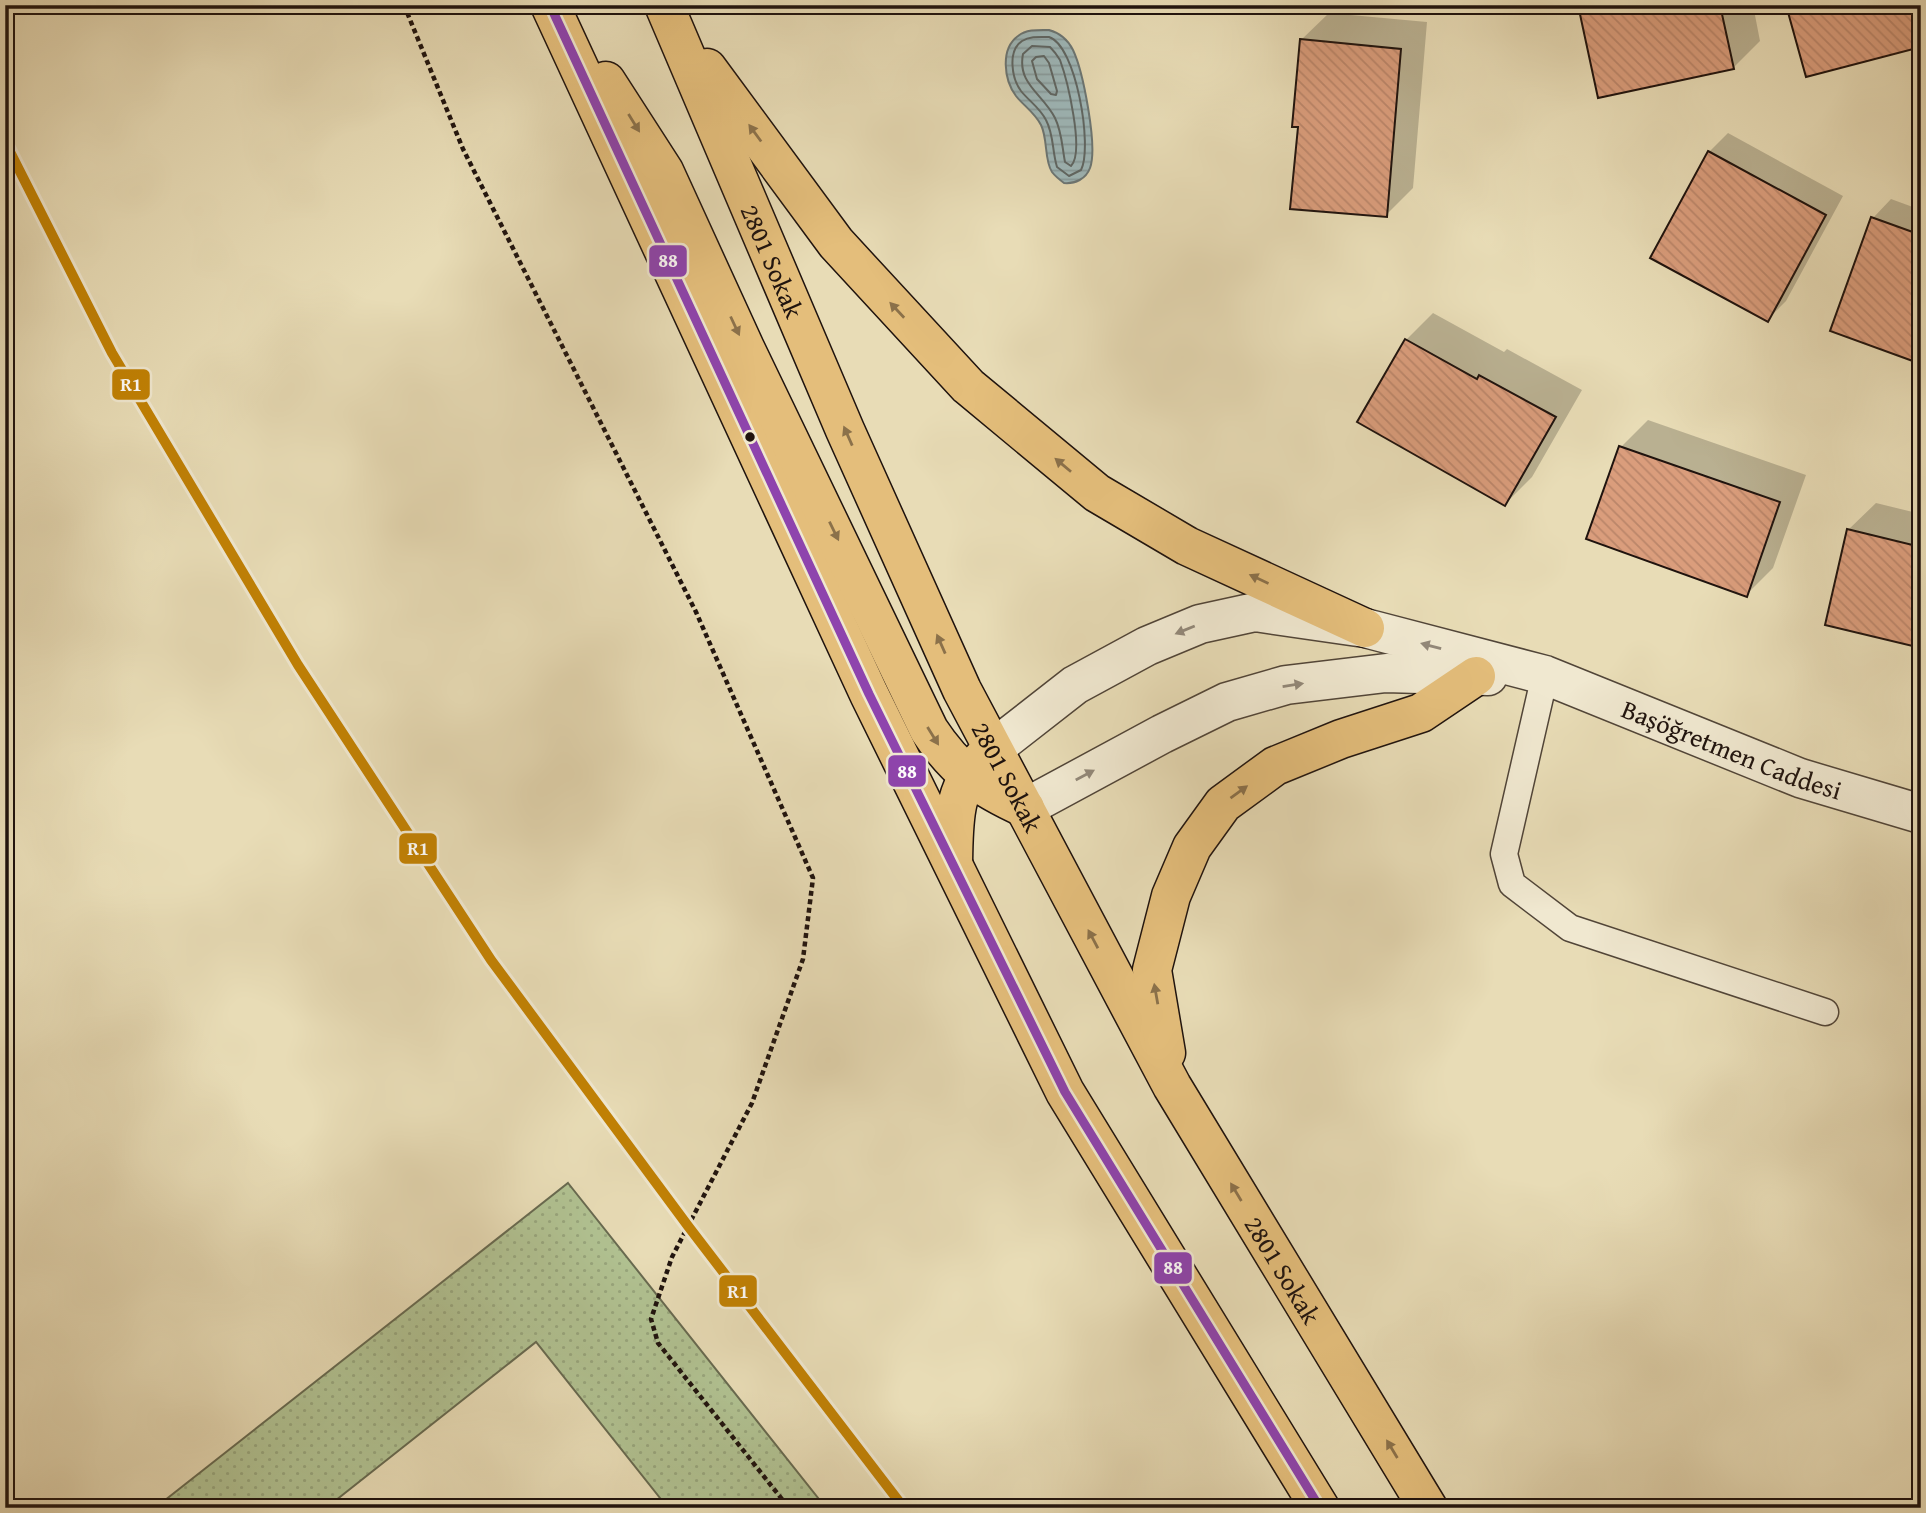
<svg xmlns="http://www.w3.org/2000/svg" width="1926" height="1513" font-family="'Gentium Book Plus',serif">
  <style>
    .grass { fill: url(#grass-dots); stroke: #686a50; stroke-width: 2 }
    .water { fill: url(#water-rules); stroke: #6b7675; stroke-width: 2 }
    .shadow { fill: #0003 }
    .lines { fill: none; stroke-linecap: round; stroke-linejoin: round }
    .shore { stroke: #5e6664; stroke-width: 2 }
    .building { fill: url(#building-back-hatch); stroke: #1f130e; stroke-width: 2 }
    .service-casing { stroke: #514538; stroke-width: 29 }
    .tertiary-casing { stroke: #514538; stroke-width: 41 }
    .primary-casing { stroke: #1f130e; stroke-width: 41 }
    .path { stroke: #1f130e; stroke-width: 4.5; stroke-dasharray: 5 3.5; stroke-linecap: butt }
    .service { stroke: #f0e8d0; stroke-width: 26 }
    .tertiary { stroke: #f0e8d0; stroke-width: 38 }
    .primary { stroke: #e4be7b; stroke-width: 38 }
    .bus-1-casing { stroke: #f0e8d0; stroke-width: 14 }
    .bus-1 { stroke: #8e44ad; stroke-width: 9 }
    .rail-1-casing { stroke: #f0e8d0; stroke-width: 16 }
    .rail-1 { stroke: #c18104; stroke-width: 10 }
    .oneway { fill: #8b714a }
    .oneway2 { fill: #928879 }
    .bus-dot { fill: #1f130e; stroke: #f0e8d0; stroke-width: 2.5 }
    .labels { text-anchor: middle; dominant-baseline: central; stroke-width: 7; stroke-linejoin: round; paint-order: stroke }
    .street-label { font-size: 26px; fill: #1f130e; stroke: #f0e8d0 }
    .line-badge { stroke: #f0e8d0; stroke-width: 2.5 }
    .badge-label { font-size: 19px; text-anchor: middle; font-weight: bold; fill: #fff }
  </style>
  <defs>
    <pattern id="grass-dots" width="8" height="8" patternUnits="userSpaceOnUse" patternTransform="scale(1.75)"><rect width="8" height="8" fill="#b1c292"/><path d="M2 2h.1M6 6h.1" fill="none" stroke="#98a67d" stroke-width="1.8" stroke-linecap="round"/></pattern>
    <pattern id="water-rules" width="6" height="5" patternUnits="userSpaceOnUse" patternTransform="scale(1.75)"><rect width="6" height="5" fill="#9eb8ba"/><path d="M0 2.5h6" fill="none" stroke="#889d9f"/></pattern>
    <pattern id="building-back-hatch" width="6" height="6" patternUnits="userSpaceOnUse" patternTransform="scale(1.75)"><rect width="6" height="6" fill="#da9d7c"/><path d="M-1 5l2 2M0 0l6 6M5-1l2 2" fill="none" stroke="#bb866a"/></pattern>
  </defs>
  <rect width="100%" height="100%" fill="#e8dcb6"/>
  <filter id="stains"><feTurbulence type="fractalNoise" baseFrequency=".00286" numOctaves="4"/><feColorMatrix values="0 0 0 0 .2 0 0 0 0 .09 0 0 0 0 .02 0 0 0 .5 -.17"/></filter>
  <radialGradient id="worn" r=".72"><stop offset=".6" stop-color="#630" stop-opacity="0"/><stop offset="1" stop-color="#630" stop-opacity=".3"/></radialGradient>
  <path class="grass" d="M568,1183L826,1508H668L536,1342L326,1508H155Z"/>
  <path class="water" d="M1049,30C1060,33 1068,40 1073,50C1083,71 1098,147 1090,168C1086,179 1075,184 1064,183C1060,180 1055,176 1052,172C1044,160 1048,139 1041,125C1035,113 1024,106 1016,96C1004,80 1000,49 1018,36C1027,29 1039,30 1049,30Z"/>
  <path class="shadow" d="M1579,5H1753L1760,41L1733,68Z
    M1329,13L1427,22L1413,188L1386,215L1300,125L1301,40Z
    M1728,133L1843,196L1786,301L1768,319L1709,152Z
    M1891,199L1921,210V362L1873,218Z
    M1433,313L1504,352L1507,349L1582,390L1532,477L1505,504L1406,340Z
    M1648,420L1806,475L1773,568L1746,595L1621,447Z
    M1876,503L1921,514V646L1848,530Z"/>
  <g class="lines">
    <path class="shore" d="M1049,37C1076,45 1093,147 1081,170L1069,176L1057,167C1052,151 1054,135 1046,120C1040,108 1029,101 1021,91C1012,79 1007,51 1022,41C1030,36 1040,37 1049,37Z
      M1032,46L1050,47C1054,51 1057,55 1060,60C1067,79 1085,152 1071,166L1065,162C1062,147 1062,132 1055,118C1043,94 1017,84 1023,54Z
      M1036,57L1044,56L1049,63L1057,91L1056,95L1051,94L1037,79L1032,61Z"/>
  </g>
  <path class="building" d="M1578,5H1720L1734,69L1598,98Z
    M1786,5H1921V47L1806,77Z
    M1300,39L1401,49L1387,217L1290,209L1298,127H1292Z
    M1708,151L1826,215L1768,322L1650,258Z
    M1871,217L1921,235V364L1830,331Z
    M1405,339L1477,379L1479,375L1556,417L1505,506L1357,422Z
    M1619,446L1780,502L1747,597L1586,539Z
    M1847,529L1921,547V648L1825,625Z"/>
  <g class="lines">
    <g class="service-casing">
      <path id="service" d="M1545,675L1504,854L1512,884L1570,928L1825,1012"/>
    </g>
    <g class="tertiary-casing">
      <g id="tertiary">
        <path id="s1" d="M993,749L1075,685L1147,646L1200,624L1255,612L1365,628L1545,675L1800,778L1921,814"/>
        <path d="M1025,808L1162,734L1227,702L1286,685L1386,673L1488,676"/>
      </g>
    </g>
    <g class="primary-casing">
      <g id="primary">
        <path d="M550,5L869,694L1065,1092L1320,1508"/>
        <path id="s2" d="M664,5L845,430L962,690L1172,1086L1428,1508"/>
        <path d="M707,68L836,243L968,386L1097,493L1187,546L1365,628"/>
        <path d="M606,81L664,171L745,348L929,730C956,771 981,788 1025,808"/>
        <path d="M953,863C954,821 952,788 984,757"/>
        <path d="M1166,1053L1152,970L1171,896L1192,847L1223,804L1275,766L1341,739L1421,713L1476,676"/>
      </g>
    </g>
    <path class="path" d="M404,5L463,149L696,612L813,878L803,959L752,1103L672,1257L651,1319L658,1343L789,1508"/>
    <use href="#service" class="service"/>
    <use href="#tertiary" class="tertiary"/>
    <use href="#primary" class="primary"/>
    <g class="bus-1-casing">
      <path id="bus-1" d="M550,5L869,694L1065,1092L1320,1508"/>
    </g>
    <use href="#bus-1" class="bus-1"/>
    <g class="rail-1-casing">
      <path id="rail-1" d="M5,142L112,353L298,665L491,960L688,1226L904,1508"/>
    </g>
    <use href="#rail-1" class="rail-1"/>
  </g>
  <defs><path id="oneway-solid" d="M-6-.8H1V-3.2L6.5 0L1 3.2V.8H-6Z" transform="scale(1.75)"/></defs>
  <g class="oneway">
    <use href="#oneway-solid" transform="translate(634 123) rotate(58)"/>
    <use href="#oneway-solid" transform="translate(755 133) rotate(-126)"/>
    <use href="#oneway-solid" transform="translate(897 310) rotate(-133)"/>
    <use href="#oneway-solid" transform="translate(735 326) rotate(65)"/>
    <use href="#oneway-solid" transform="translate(848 436) rotate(-114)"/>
    <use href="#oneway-solid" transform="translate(1063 465) rotate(-140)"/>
    <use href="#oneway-solid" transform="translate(834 531) rotate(64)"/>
    <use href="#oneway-solid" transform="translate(1259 579) rotate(-155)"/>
    <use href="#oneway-solid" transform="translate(941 644) rotate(-114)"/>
    <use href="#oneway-solid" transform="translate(933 736) rotate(58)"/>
    <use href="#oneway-solid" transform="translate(1239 792) rotate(-36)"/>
    <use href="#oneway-solid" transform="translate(1093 939) rotate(-118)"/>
    <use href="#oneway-solid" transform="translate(1156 994) rotate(-100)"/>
    <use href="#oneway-solid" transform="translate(1236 1192) rotate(-121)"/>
    <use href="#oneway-solid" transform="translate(1392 1449) rotate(-121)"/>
  </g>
  <g class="oneway2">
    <use href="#oneway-solid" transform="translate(1185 630) rotate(158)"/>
    <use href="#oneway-solid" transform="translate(1431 646) rotate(-165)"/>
    <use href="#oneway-solid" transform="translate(1293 685) rotate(-9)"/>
    <use href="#oneway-solid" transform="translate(1085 775) rotate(-28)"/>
  </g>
  <circle class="bus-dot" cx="750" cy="437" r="6"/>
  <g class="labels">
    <g class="street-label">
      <text stroke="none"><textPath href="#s2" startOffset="278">2801 Sokak</textPath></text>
      <text stroke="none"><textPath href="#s1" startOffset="798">Başöğretmen Caddesi</textPath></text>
      <text stroke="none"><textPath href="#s2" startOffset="845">2801 Sokak</textPath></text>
      <text stroke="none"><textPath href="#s2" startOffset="1410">2801 Sokak</textPath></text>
    </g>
  </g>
  <g class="line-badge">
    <rect x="648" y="244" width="40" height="34" rx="7" fill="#8e44ad"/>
    <rect x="111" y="368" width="40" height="33" rx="7" fill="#c18104"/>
    <rect x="887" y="754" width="40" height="34" rx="7" fill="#8e44ad"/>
    <rect x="398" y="832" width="40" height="33" rx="7" fill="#c18104"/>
    <rect x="1153" y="1251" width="40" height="34" rx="7" fill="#8e44ad"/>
    <rect x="718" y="1274" width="40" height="34" rx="7" fill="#c18104"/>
  </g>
  <g class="badge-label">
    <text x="668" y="267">88</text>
    <text x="131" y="391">R1</text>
    <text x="907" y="778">88</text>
    <text x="418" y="855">R1</text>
    <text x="1173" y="1274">88</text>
    <text x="738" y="1298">R1</text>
  </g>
  <rect width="1926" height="1513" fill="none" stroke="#e8dcb6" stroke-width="28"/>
  <rect x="7" y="7" width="1912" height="1499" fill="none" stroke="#1f130e" stroke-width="3.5"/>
  <rect x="14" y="14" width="1898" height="1485" fill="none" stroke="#1f130e" stroke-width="2"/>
  <rect width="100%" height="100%" filter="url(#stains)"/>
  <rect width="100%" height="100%" fill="url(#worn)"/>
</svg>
